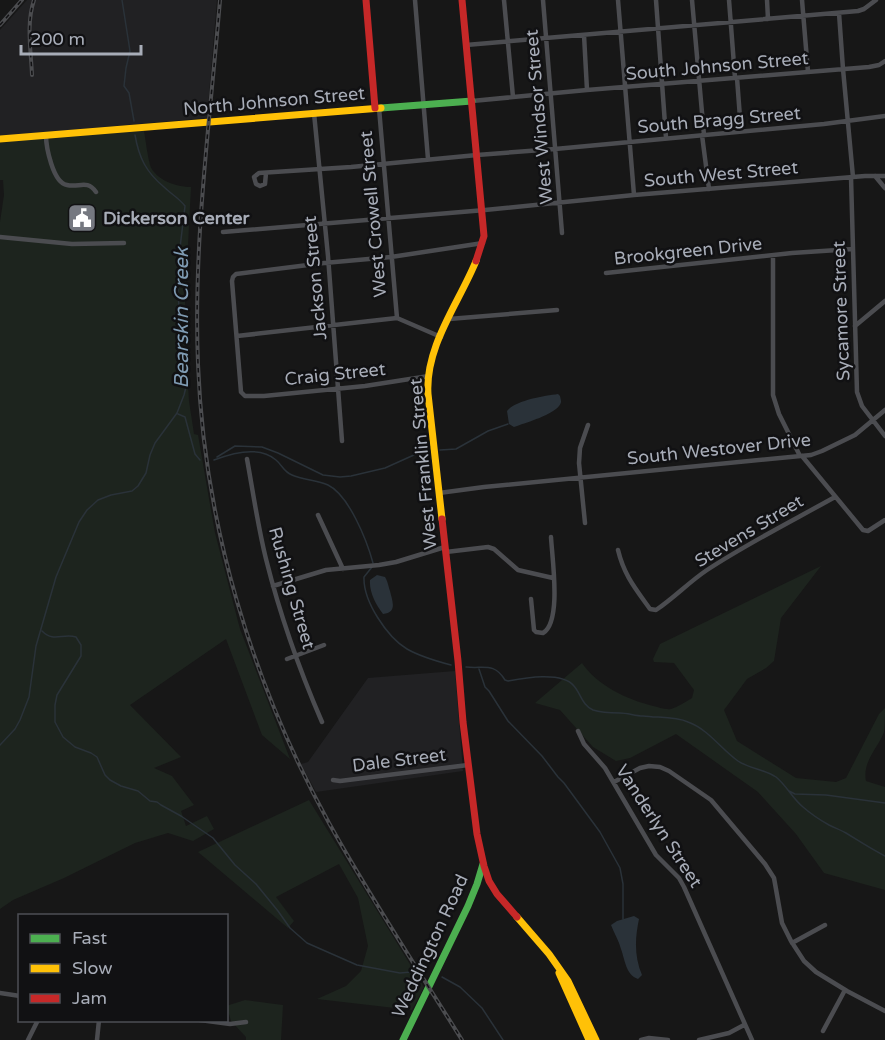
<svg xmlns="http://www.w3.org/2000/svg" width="885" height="1040" font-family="'Varela Round',sans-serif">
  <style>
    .built { fill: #212123 }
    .green { fill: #1d241e }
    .water { fill: #2a3239 }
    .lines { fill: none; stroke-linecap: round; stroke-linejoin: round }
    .stream { stroke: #2a3239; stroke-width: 1.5 }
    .street { stroke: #4b4c50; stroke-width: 4.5 }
    .fast { stroke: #4caf50; stroke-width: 7 }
    .slow { stroke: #ffc107; stroke-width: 7 }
    .jam { stroke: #c62828; stroke-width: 7 }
    .rail-casing { stroke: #4b4c4f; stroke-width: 4 }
    .rail { stroke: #111113; stroke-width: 1.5; stroke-dasharray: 4.5; stroke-linecap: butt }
    .labels { text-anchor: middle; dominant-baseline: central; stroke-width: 5; stroke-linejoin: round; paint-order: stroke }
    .street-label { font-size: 18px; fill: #a8adb8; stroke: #111113 }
    .poi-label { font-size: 18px; font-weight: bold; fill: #a8adb8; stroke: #111113; text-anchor: start }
    .water-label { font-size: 20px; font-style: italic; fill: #7f9bb3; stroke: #111113 }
  </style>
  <rect width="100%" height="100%" fill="#171717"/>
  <path class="built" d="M27,0H217L207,118L0,136V30Z
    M455,671L463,771L316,792L301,764L308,762L368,678Z"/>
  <path class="green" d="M144,131C146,142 147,154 150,165C155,180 177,187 191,187L184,323L189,401L194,434L198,435L215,533L240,629L290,759L262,735L226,639L130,705L181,757L154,768L172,776L194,805L181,811L186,826L207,816L214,829L193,841L168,833L135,843L64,878L13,900L0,909V222L4,195L3,180H0V143L37,138Z
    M821,566L781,618L774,661L766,668L747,679L724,710L737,741L796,778L836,782L846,778L879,714L885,708C885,715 885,725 884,732C878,748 862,762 866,781L885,787V890L824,873L796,834L758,792L676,734L630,758L616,761L593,747L560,710L535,703L582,663C598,686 626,699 653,706C658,707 665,710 671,709C678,707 685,702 692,698L694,690L674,663L654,662L653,659L660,644Z
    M309,800L424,987L412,1010L317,999L346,986L361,971L368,946L358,898L339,864L276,897L294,921L288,928L198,852Z
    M245,1000L283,1005L281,1040H246V1037L231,1021L227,1007L226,1006Z"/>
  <path class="water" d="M558,394L560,396C561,401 562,402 559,406C552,415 528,422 517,426L514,427L509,424L507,411C516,400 544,396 558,394Z
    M377,575L385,577C388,582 388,585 390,591C392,600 398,613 383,614C376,605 369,592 370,580Z
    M634,916L639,919C635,938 634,956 642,975L638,979C626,975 625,960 621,949C619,941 614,933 611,925L617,921Z"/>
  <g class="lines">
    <path class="stream" d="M122,0L130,51L126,68L124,86L129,93L134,121
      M178,414L185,417L195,454L200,460
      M440,450L456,449L488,431L508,424
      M217,457L235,446L262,447L278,453L323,475L340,477L351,476L385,468L425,450
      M214,460C232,453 259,445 276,460C282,465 284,472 292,475C303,480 317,480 328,485C349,495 367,541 373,563
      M372,567L364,577C363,601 387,637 407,649C421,657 436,661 451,665
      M42,631C54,643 62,633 76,637L81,645V656L57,695L55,705V722L63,737L75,747L91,753L97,757L105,775L110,780L121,786L138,791L150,801L157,802L161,805L181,816L213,838L235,865L256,884L278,911L290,928L307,943L357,965L400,973L411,972
      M466,667C484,669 494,662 505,680L508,681C524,678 562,671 574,686C581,694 582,705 593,710C602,713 611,713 620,713C628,713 635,716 643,716C657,718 675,716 688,722C708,729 721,749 738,761C750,769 764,769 776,777C787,786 792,798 803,807C811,814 820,820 829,825C835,828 841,830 846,833C859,841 871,849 885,856
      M479,669L485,687L489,691L508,721L542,756L558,777L564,783L600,832L620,868L623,884V919
      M0,745L15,729L20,720L29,697L36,646L56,577L79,522L87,510L98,500L111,495L132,491L138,486L146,473L150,455L155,443L177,413L184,395L187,383L182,356L178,291L179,256L185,206C179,198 171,194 164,187C146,172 139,158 135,135
      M789,791L795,794L826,795L885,803
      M442,977L460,987L482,1008L503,1040"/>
    <path class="street" d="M415,0L428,159
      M504,0L513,97
      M543,0L562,233
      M618,0L634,195
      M656,0L666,138
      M692,0L704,135
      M729,0L735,78
      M767,0L768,19
      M802,0L808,72
      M839,13L843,69L853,177
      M584,35L587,90
      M466,45L858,11L864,9L876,0
      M737,78L741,131
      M472,101L587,90L869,67L879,65L885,61
      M379,108L397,318
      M314,113L328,256L342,441
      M46,135C46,147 53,183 67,185C79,188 87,179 96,192
      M702,135L709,189
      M266,173L265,184L260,186L256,184L254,177L259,173L351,167L477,155L555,149L824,124L885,116
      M875,176L885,188
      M851,177L857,392L862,406L885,436
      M223,232L485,210L634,195L865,176H885
      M0,237L72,244L124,243
      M773,256V395L779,414L800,456
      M606,273L792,253L853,249
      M449,319L557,310
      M855,326L885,301
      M237,336L397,318L441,337
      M429,376L365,386L264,396H245L241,392L232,281L233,277L236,274L324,263L391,257L483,243
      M802,456L863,530L868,531L885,520
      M247,459C253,492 258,527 266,559C280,615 299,669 322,722
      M439,493L484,487L811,455L822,451L855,435L885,410
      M318,515L343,569
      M585,523L579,463L580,448L588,425
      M618,550C624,575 635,588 650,609L656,610C674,598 689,582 707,570C748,543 792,521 835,497
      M446,552L488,547L494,549L518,570L553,578
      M273,586L326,570L379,565L396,562L445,547
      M531,599L534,630L536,632L543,633C562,622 552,558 551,537
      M287,659L324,645
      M578,731L584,744L605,768L656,855L679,878L684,887L752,1040
      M333,780L340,781L468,765
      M614,782L640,768L649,766L660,767L669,771L711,800L765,864L774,878L782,923L791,941L804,961L816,972L847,991L885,1011
      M792,943L825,925
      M0,993L20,996
      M200,1020L230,1024L246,1022
      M823,1031L845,990
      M28,1040L38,1020
      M97,1040L99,1020
      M641,1040L649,1038L668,1040
      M699,1040L729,1033L744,1025"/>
    <path class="fast" d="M381,108L472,101
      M403,1040L468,906L477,884L483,864"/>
    <path class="slow" d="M0,139L381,108
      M442,519L428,394C425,346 459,303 476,261
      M517,917L549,954L568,981L596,1040
      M559,973L589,1040"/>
    <path class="jam" d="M366,0L375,108
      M462,0L484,236L476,261
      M442,519L458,661L463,722L477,834L484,866L489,881L497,894L517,917"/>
    <g class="rail-casing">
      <path id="rail" d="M220,0C210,121 193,243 198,364C204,524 252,683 329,823C370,897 417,968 462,1040
        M0,25L22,0
        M32,75C31,51 26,24 34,0"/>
    </g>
    <use href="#rail" class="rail"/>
  </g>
  <defs>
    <g id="civic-square" transform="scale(1.5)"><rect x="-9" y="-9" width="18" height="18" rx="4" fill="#757880" stroke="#111113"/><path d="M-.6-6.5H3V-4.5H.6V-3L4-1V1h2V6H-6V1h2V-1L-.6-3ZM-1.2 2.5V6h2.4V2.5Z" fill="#fff"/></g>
  </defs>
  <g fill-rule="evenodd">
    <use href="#civic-square" x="82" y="218"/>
  </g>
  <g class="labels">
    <g class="street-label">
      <text transform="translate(717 66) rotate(-5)">South Johnson Street</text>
      <text transform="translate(274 101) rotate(-5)">North Johnson Street</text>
      <text transform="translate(539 117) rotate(-95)">West Windsor Street</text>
      <text transform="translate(719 120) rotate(-5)">South Bragg Street</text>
      <text transform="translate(721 174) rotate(-5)">South West Street</text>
      <text transform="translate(373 214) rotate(-95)">West Crowell Street</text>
      <text transform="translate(688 251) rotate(-6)">Brookgreen Drive</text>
      <text transform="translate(315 278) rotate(-95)">Jackson Street</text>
      <text transform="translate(841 311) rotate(-92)">Sycamore Street</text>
      <text transform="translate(335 374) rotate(-6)">Craig Street</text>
      <text transform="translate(719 449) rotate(-6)">South Westover Drive</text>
      <text transform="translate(423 464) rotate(-95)">West Franklin Street</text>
      <text transform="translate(749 531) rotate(-31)">Stevens Street</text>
      <text transform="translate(292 588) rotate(74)">Rushing Street</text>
      <text transform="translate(399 760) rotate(-7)">Dale Street</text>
      <text transform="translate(659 826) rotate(57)">Vanderlyn Street</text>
      <text transform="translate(430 946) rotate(-65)">Weddington Road</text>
    </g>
    <g class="poi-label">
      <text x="103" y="218">Dickerson Center</text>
    </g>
    <g class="water-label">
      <text transform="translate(182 318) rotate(-90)">Bearskin Creek</text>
    </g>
  </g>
  <rect x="18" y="914" width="210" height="108" fill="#111113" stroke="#4d4f55" stroke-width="1.5"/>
  <rect x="30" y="934" width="30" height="9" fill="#4caf50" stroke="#4d4f55" stroke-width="1.5"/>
  <text x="72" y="944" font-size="18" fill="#a8adb8">Fast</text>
  <rect x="30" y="964" width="30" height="9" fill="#ffc107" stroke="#4d4f55" stroke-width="1.5"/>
  <text x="72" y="974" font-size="18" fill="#a8adb8">Slow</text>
  <rect x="30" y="994" width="30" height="9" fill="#c62828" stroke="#4d4f55" stroke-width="1.5"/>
  <text x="72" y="1004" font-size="18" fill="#a8adb8">Jam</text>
  <path d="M21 45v9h120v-9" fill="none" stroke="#a8adb8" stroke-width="3"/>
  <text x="30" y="45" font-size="18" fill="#a8adb8" stroke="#111113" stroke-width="4.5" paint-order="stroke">200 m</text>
</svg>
